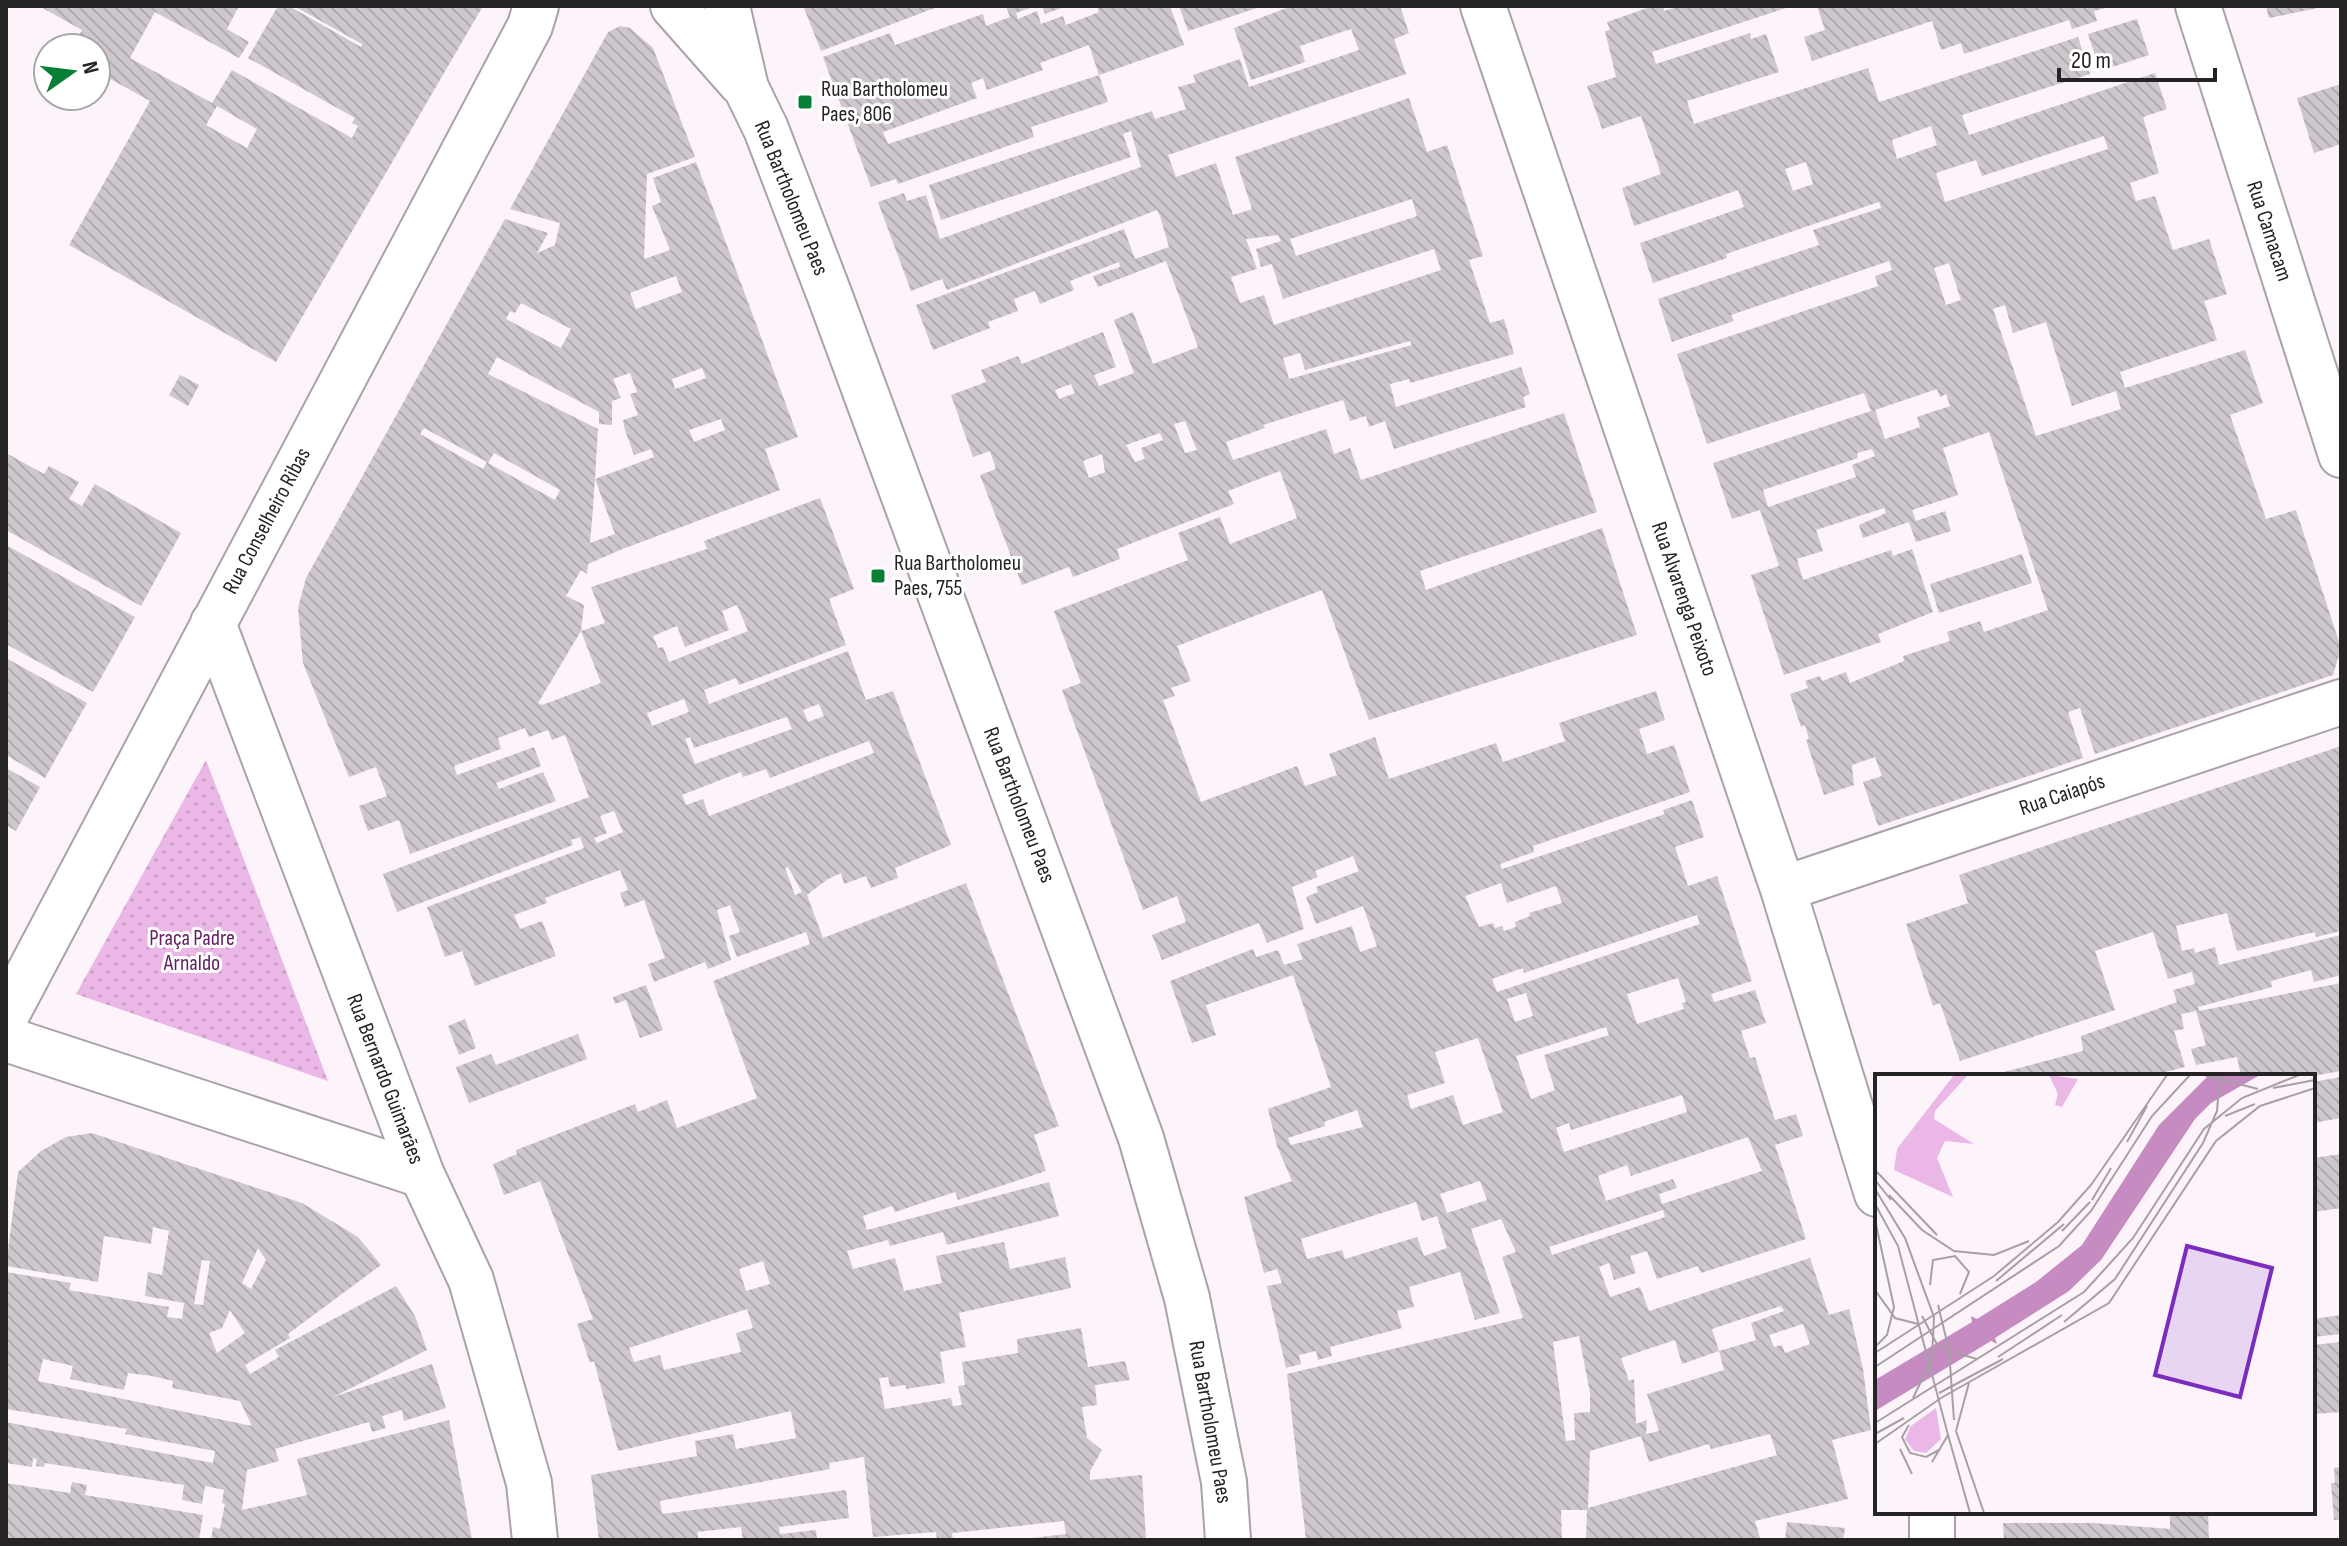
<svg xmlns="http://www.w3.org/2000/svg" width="2347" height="1546" font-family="'Sofia Sans Condensed',sans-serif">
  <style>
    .park { fill: url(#park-dots) }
    .building { fill: url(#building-back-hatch); fill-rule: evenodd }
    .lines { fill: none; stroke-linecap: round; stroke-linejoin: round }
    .minor-casing { stroke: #aaa2a9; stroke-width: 48 }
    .minor { stroke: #fff; stroke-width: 44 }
    .poi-dot { fill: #087f37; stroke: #fff; stroke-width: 3 }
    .labels { text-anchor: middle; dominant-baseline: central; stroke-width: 6; stroke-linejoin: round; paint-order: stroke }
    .poi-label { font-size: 22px; fill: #262325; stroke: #fff; text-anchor: start }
    .street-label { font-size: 22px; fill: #262325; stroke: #fff }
    .park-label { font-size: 22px; fill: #652063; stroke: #fff }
    .inset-road { fill: none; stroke: #a6a0a5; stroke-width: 2 }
    .view { fill: #7b2cbf; fill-opacity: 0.15; stroke: #7b2cbf; stroke-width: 4 }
    .inset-edge { fill: none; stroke: #262325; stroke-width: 4 }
  </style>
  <defs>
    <pattern id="park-dots" width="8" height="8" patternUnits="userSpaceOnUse" patternTransform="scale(2)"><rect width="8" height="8" fill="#eab7e6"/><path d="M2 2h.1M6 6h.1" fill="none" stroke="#c99dc5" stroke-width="1.8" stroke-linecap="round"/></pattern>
    <pattern id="building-back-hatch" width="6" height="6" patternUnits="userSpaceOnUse" patternTransform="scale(2)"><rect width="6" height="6" fill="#cfc7ce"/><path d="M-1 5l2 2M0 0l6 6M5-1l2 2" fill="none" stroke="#b2abb1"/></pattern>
  </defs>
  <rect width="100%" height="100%" fill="#fcf3fb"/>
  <path class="park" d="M206,760L328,1081L76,994Z"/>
  <path class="building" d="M39,6H239L227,29L249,42L239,58L155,12L130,58L212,103L232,70L352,138L358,126L352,123L355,118L248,58L278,6H289L361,47L362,44L294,6H483L276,362L69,245L150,101L96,71V48H72L82,30ZM217,106L257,129L247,148L206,125Z
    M810,6H940L821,51L804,8Z
    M1006,6H1035L1016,13L1018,19L1037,11L1041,24L1063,16L1066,25L1099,12L1097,6H1170L1184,45L1099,75L1108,102L1031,127L1034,137L898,184L896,179L871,187L823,57L890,33L895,45L983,14L986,26L1010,17ZM1089,45L1099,75L888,144L883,132L977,98L971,83L983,78L987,90L1043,70L1040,63Z
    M1042,6H1067L1045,14Z
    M1179,6H1260V7L1188,31Z
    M1292,6H1400L1409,33L1394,39L1406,74L1168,155L1176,177L1216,163L1233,215L1243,212L1252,209L1235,157L1409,98L1427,152L1447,145L1483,256L1469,260L1490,323L1504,319L1514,354L1410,383L1409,379L1390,384L1396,407L1521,367L1530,394L1523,397L1526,407L1394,449L1385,421L1369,427L1366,416L1350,421L1343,400L1263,425L1265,428L1226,442L1233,460L1326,429L1334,454L1350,448L1361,480L1564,413L1597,512L1420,571L1426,590L1602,528L1637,635L1369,720L1322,590L1177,646L1191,681L1171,688L1175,696L1163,700L1201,802L1297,766L1305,786L1337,775L1329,754L1375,737L1389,779L1496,743L1503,762L1565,741L1559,723L1656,691L1665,720L1639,729L1647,754L1674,745L1690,792L1533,846L1534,852L1500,864L1502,869L1665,814L1663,810L1692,800L1704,837L1675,847L1688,886L1717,876L1752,981L1711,994L1714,1002L1755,990L1766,1023L1741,1031L1750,1058L1755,1057L1775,1120L1796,1114L1803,1136L1775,1145L1806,1239L1701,1273L1698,1266L1657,1279L1647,1251L1630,1256L1636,1273L1614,1280L1609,1263L1599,1267L1610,1297L1640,1287L1649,1311L1810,1258L1829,1315L1849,1309L1863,1369L1871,1430L1832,1440L1848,1499L1755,1521L1760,1538L1586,1540L1587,1510H1561L1562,1540H1306L1287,1374L1523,1318L1502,1257L1516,1252L1501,1219L1471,1229L1500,1313L1475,1320L1460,1272L1409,1287L1414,1307L1397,1311L1402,1328L1330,1347L1332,1356L1318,1360L1316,1351L1299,1355L1301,1364L1286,1368L1267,1286L1282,1283L1277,1269L1264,1273L1244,1197L1292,1181L1277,1146L1268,1109L1331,1087L1293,975L1206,1005L1216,1035L1192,1043L1170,981L1253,949L1256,957L1278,950L1284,965L1303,959L1297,944L1352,926L1360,952L1377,946L1363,906L1316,924L1306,897L1318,892L1316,887L1359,871L1353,856L1315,871L1318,877L1292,887L1304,929L1267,943L1259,923L1162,960L1152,935L1186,922L1177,896L1143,910L1062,690L1081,683L1054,611L1188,560L1178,533L1220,517L1230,544L1297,518L1280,471L1228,491L1234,504L1117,549L1120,559L1073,577L1069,567L1022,585L980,475L996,469L990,451L973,457L951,395L986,382L981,370L1018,356L1022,364L1103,332L1116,367L1094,375L1099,386L1134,373L1114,320L1133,312L1153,364L1198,347L1166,261L1098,287L1093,276L1120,267L1119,262L1070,281L1074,290L1040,304L1035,291L1014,299L1018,311L988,322L990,328L933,350L916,305L1124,229L1135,259L1169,247L1160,216L1157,210L947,290L942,279L911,291L878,202L904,193L907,201L926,195L940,239L1141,167L1131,131L1123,134L1131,157L941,220L929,185L1152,111L1155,119L1186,109L1178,87L1196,82L1193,75L1240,59L1249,87L1359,50L1351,29L1300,46L1305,62L1251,80L1234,28ZM1412,199L1417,216L1296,256L1290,239ZM1278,235L1281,241L1256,249L1261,267L1272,264L1283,299L1434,249L1441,270L1274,325L1264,295L1240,303L1231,277L1257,269L1246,239ZM1410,341L1412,345L1289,379L1283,358L1300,353L1305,370ZM1071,384L1075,393L1059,399L1055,390ZM1185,421L1197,450L1185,453L1174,424ZM1160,433L1163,440L1141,448L1145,459L1135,462L1126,445ZM1102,454L1105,472L1089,478L1083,461ZM1501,883L1507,903L1556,886L1562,903L1529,913L1530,916L1515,922L1516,927L1504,931L1502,926L1495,928L1493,923L1479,927L1465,896ZM1697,915L1700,924L1497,992L1492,979L1523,968L1524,973ZM1678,978L1686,1002L1682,1003L1684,1009L1637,1024L1627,994ZM1526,993L1533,1016L1515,1022L1507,999ZM1606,1027L1609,1035L1544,1055L1555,1090L1531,1099L1516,1056ZM1478,1038L1503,1112L1463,1125L1453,1095L1411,1109L1407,1095L1445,1083L1435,1052ZM1682,1095L1687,1112L1564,1152L1556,1128L1569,1123L1571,1130ZM1357,1110L1363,1127L1291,1145L1288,1138L1325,1126L1324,1122ZM1748,1137L1762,1171L1662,1204L1659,1194L1677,1188L1673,1179L1606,1201L1598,1176L1627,1165L1631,1176ZM1480,1181L1487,1200L1447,1213L1440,1194ZM1416,1202L1422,1221L1437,1216L1447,1248L1424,1256L1417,1237L1345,1259L1342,1250L1307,1259L1301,1239ZM1663,1210L1665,1217L1552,1255L1549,1247ZM1781,1306L1784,1311L1751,1323L1756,1340L1719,1351L1712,1329ZM1803,1324L1810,1344L1785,1353L1782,1345L1774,1347L1769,1335ZM1579,1336L1590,1393V1412L1574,1413L1575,1440L1566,1441L1553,1342ZM1675,1340L1682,1364L1719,1351L1724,1370L1647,1394L1659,1431L1646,1434L1647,1420L1636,1424L1634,1379L1629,1381L1621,1358ZM1770,1434L1777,1455L1588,1508L1590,1451L1641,1436L1649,1462L1709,1444L1711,1449Z
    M1653,6H1663L1664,11L1681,6H1792L1652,52L1656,64L1750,33L1751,39L1766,34L1779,72L1687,101L1694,124L1868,68L1879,102L2078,37L2090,74L1962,115L1969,135L2155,73L2167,109L2143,117L2159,173L2130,183L2136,201L2155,196L2173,250L2209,239L2227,294L2204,301L2217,340L2120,372L2125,388L2245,350L2263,403L2230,415L2266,519L2296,510L2341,648L2333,675L2095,754L2080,708L2068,712L2083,758L1878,826L1863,782L1882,776L1875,757L1852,765L1854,785L1824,795L1806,740L1809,739L1805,725L1801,727L1790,694L1808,688L1805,681L1820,676L1822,681L1846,672L1850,683L1904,661L1903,656L1950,641L1947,632L1980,621L1984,632L2048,610L1989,432L1943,448L1958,495L1912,510L1916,521L1945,511L1951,531L1916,542L1909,522L1863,538L1859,525L1886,513L1884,508L1816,530L1823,551L1797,559L1803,580L1891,550L1893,556L1912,549L1933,612L1878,634L1881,642L1784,675L1751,575L1779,566L1760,510L1732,519L1713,463L1871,411L1864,393L1707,444L1677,354L1878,286L1875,276L1892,270L1889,261L1731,315L1734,321L1672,342L1658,299L1819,245L1813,230L1881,208L1879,202L1726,254L1727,258L1653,283L1640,243L1744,207L1738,190L1634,226L1622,188L1661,174L1641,116L1602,129L1587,86L1616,77L1605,31L1610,30L1607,22ZM1931,126L1937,145L1897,159L1892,140ZM2104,136L2108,149L1945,202L1936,173L1976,160L1982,176ZM1806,162L1813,184L1793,191L1785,169ZM1949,263L1961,300L1946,305L1934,268ZM2005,305L2013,333L2046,322L2072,406L2116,391L2121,409L2036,436L1993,309ZM1937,389L1940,397L1946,394L1950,406L1917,417L1920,427L1885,439L1875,410ZM1872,449L1875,456L1852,465L1856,477L1768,507L1763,490L1858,458L1857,453Z
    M1817,6H2109V7L2094,11L2097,21L2072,29L2069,20L1964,54L1961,43L1941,50L1932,21L1812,61L1804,37L1825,30Z
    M2266,6H2323V7L2269,18Z
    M2137,19L2149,55L2100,71L2088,34Z
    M620,26L630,28L653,48L695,157L647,174L644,259L670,250L652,206L661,202L653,178L696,162L798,437L765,449L780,490L620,550L588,564L587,574L581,570L566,596L584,605L581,631L538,703L542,705L601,683L581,631L605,623L591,587L707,549L704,541L820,498L854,589L829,599L846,645L739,685L736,678L704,690L709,704L848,651L866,700L893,691L951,845L895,868L898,878L871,888L866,876L844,884L841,873L828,879L807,895L823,938L966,883L1059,1126L1034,1135L1046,1171L958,1200L955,1192L895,1212L892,1206L863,1216L867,1230L1049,1182L1059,1216L947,1245L943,1232L890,1246L888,1240L847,1251L853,1269L895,1258L904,1291L942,1283L936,1256L1004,1242L1010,1269L1065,1257L1071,1288L959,1313L966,1347L940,1352L945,1383L906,1389V1385L890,1387L888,1377L879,1378L885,1409L951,1398L953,1406L962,1405L958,1386L965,1385L962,1362L1018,1353L1017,1339L1081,1328L1088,1367L1125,1361L1130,1380L1095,1385L1097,1405L1082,1407L1087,1438L1102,1450L1090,1471V1480L1142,1475L1146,1540H1015L1066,1534L1064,1521L952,1533L953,1540H937L936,1532L873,1537L864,1457L829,1463L830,1469L660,1501L662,1514L846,1490L849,1518L779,1527L780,1534L816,1530L817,1540H743L741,1527L697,1532L699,1540H599L591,1475L697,1456L695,1441L733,1434L736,1449L796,1438L791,1411L618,1451L594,1361L590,1363L577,1324L593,1319L540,1181L504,1195L493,1164L517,1154L516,1150L635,1104L638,1112L667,1100L677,1128L757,1098L713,981L810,944L806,932L737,957L729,936L740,932L730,905L717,910L731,960L708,969L705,962L654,982L648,964L665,958L644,900L625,907L620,893L628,890L620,870L545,898L547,903L514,915L520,929L542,921L556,956L475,986L462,951L445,957L427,907L584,848L580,837L571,840L573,845L397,912L383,874L589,797L565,735L552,740L548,730L529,737L525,728L498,738L501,749L454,766L457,775L534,747L541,766L496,783L499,789L543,772L556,801L410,854L399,820L368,831L359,806L387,796L376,767L349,777L303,663L298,608L306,578L505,219L548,233L537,253L555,245L560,223L510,209L608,32ZM676,276L682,292L636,309L630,293ZM521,303L571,329L561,348L506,319L510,311L515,313ZM497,357L599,412V424L612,425V401L621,398L613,379L630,373L637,392L630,394L638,415L623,420L625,430L634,455L651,449L654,457L595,479L598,429L488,374ZM702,368L706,378L675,389L672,379ZM721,419L725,430L694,442L689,430ZM424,428L487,462L483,469L420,434ZM494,453L560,490L555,500L488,463ZM595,479L615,534L590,543L592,520ZM737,605L748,631L669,662L663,647L658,648L653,636L677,626L685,647L729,630L722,611ZM684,699L689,712L652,726L647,713ZM819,704L824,716L808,722L803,710ZM787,717L792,729L695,764L685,739L690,737L694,748ZM869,741L874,753L709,816L703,799L686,805L682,795L741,772L743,777L766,769L770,778ZM614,811L623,832L597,843L594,838L607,833L600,816ZM788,867L802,892L795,895L785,868ZM763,1261L770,1284L746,1291L739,1269ZM747,1309L753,1328L736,1333L741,1352L664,1370L660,1355L634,1362L629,1348Z
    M2341,84V144L2314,153L2297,98Z
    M180,375L199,385L188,406L169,395Z
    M6,453L44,474L49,466L79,482L69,499L82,506L95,484L181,533L141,606L6,530Z
    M6,545L135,617L93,692L6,644Z
    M2022,554L2032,583L1939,613L1930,584Z
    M6,658L87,703L45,778L6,755Z
    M2341,746V931L2316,937L2315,932L2237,951L2227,913L2176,926L2182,951L2194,948L2195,953L2215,947L2219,965L2341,935V975L2314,982L2311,970L2271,981L2272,987L2198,1007L2199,1011L2341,983V1071L2313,1076H2279L2278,1072L2241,1076L2237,1057L2196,1065L2191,1049L2206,1045L2196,1011L2181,1014L2184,1029L2174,1031L2185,1067L2150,1076H1989L2083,1051L2081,1036L2177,1002L2173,990L2195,984L2192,972L2168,979L2153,932L2095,951L2115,1010L1960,1061L1940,1003L1933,1006L1906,924L1968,903L1959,875Z
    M6,768L40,787L16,831L6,825Z
    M646,985L663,1030L640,1038L626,1000L615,1004L613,997Z
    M465,1019L476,1048L459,1055L448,1026Z
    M578,1034L587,1059L469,1103L456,1067L491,1054L496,1065Z
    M2341,1077V1118L2313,1123V1082Z
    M92,1133L302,1203L358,1237L381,1265L288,1334L290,1338L245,1365L250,1374L279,1357L275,1350L396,1286L415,1316L427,1350L333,1397L432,1364L446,1408L404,1421L402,1410L382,1416L386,1428L372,1432L369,1422L275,1449L279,1461L247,1470L242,1510L307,1495L297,1459L449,1420L472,1540H211L213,1527L220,1529L225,1504L222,1503L224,1490L205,1486L202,1504L182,1500L184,1485L45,1463L44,1467L36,1466L37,1459L33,1458L32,1467L6,1463V1422L213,1463L215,1451L125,1434L127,1429L6,1409V1272L71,1283L69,1290L169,1307L167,1317L182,1319L184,1303L145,1296L148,1272L162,1275L169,1231L153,1227L151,1244L104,1236L98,1282L6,1266L18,1172L41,1151L66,1137ZM258,1248L266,1260L251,1289L242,1283ZM202,1260L210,1261L203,1305L194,1304ZM230,1310L245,1333L217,1353L209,1333L222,1328ZM43,1359L73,1366L70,1379L124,1390L128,1373L152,1376L173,1381L172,1388L240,1401L252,1426L38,1381Z
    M2341,1154V1208L2313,1212V1158Z
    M2341,1315V1334L2313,1337V1319Z
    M2341,1342V1412L2313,1414V1345Z
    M2341,1467V1520H2334L2331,1483H2335L2334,1468Z
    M72,1482L87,1485L85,1495L203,1515L199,1540H6V1483L70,1493Z
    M2170,1512H2208L2209,1540H2004L2003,1523H2093L2170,1529Z
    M1787,1522L1845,1528L1843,1540H1785Z"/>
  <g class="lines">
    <g class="minor-casing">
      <path id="minor" d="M673,6L741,83
        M727,6L746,88L766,129L831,299L1141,1138L1187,1298L1224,1482L1228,1540
        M1483,6L1783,889L1877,1194
        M2198,6L2341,455
        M213,623L422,1175L471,1280L529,1483L535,1540
        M1783,889L2341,702
        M6,1016L530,26L536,6
        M6,1039L422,1175
        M1932,1540V1512"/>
    </g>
    <use href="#minor" class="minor"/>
  </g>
  <g class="poi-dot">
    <rect x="797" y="94" width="16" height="16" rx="4"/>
    <rect x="870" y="568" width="16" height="16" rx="4"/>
  </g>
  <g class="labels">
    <g class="poi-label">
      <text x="821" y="89">Rua Bartholomeu<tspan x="821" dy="25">Paes, 806</tspan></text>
      <text x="894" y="563">Rua Bartholomeu<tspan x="894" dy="25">Paes, 755</tspan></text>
    </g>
    <g class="street-label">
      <text transform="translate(791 198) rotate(68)">Rua Bartholomeu Paes</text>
      <text transform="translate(2269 231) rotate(72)">Rua Camacam</text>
      <text transform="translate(267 521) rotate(-62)">Rua Conselheiro Ribas</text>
      <text transform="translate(1684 599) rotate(71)">Rua Alvarenga Peixoto</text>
      <text transform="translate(2062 795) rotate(-19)">Rua Caiapós</text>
      <text transform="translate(1019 805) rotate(69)">Rua Bartholomeu Paes</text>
      <text transform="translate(385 1079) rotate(69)">Rua Bernardo Guimarães</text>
      <text transform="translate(1210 1422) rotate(80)">Rua Bartholomeu Paes</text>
    </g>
    <g class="park-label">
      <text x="192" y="938">Praça Padre<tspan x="192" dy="25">Arnaldo</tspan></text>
    </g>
  </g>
  <g transform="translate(1875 1074)">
    <rect width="440" height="440" fill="#fcf3fb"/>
    <path d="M79,1H93L60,37L59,45L99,70L70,67L62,84L78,123L19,96L22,75ZM174,1L203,5L187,33L180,31L183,20Z" fill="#eab7e6"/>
    <path d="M61,334L66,365L51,379L39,377L30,365L36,352Z" fill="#eab7e6"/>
    <path d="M334,1H385L336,29L320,45L226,186L194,217L120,264L122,270L116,267L0,337V306L97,248L96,242L102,245L161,208L207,171L284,51Z" fill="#c68cc2"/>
    <path class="inset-road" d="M329,1L383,15M398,14L440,6M350,42L380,30M252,68L272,32M0,96L62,161M0,106L16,126M0,115L30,164L59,243L57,285L38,324M14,121L47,156L79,177L119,181L154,167M217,126L236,94M0,130L23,172L73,361L57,388M0,146L19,233L12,261L0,273M187,157L215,128M121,207L189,150M55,211L58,186L80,182L94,198L85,220M0,216L20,244L43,250M63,231L74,276L79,346M47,242L64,274L102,285M189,248L240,205L328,69L342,37L345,1M0,279L119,202L183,148L216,111L292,1M123,283L187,241M0,293L184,172L216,137L277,42L315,1M64,319L128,285M0,349L209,218L258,164L329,55L367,24L424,1M34,351L27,363L35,379L51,383L64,376M81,357L109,439M81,357L94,309M0,360L29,344M73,361L95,439M0,370L66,324L234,229L341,67L385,32L440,14M25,375L37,400"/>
    <path class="view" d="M312,172L397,194L365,323L280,301Z"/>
    <rect width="440" height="440" class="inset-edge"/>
  </g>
  <rect width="2347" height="1546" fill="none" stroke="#262325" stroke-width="16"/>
  <g transform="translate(72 72) rotate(76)"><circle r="38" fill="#ffffff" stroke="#a8a7a8" stroke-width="2"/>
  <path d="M0-6L14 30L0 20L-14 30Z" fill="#087f37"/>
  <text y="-12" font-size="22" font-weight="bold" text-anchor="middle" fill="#262325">N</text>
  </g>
  <path d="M2059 68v12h156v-12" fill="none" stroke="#262325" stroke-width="4"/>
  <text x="2071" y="68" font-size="24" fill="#262325" stroke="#ffffff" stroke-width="6" paint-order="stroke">20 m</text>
</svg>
